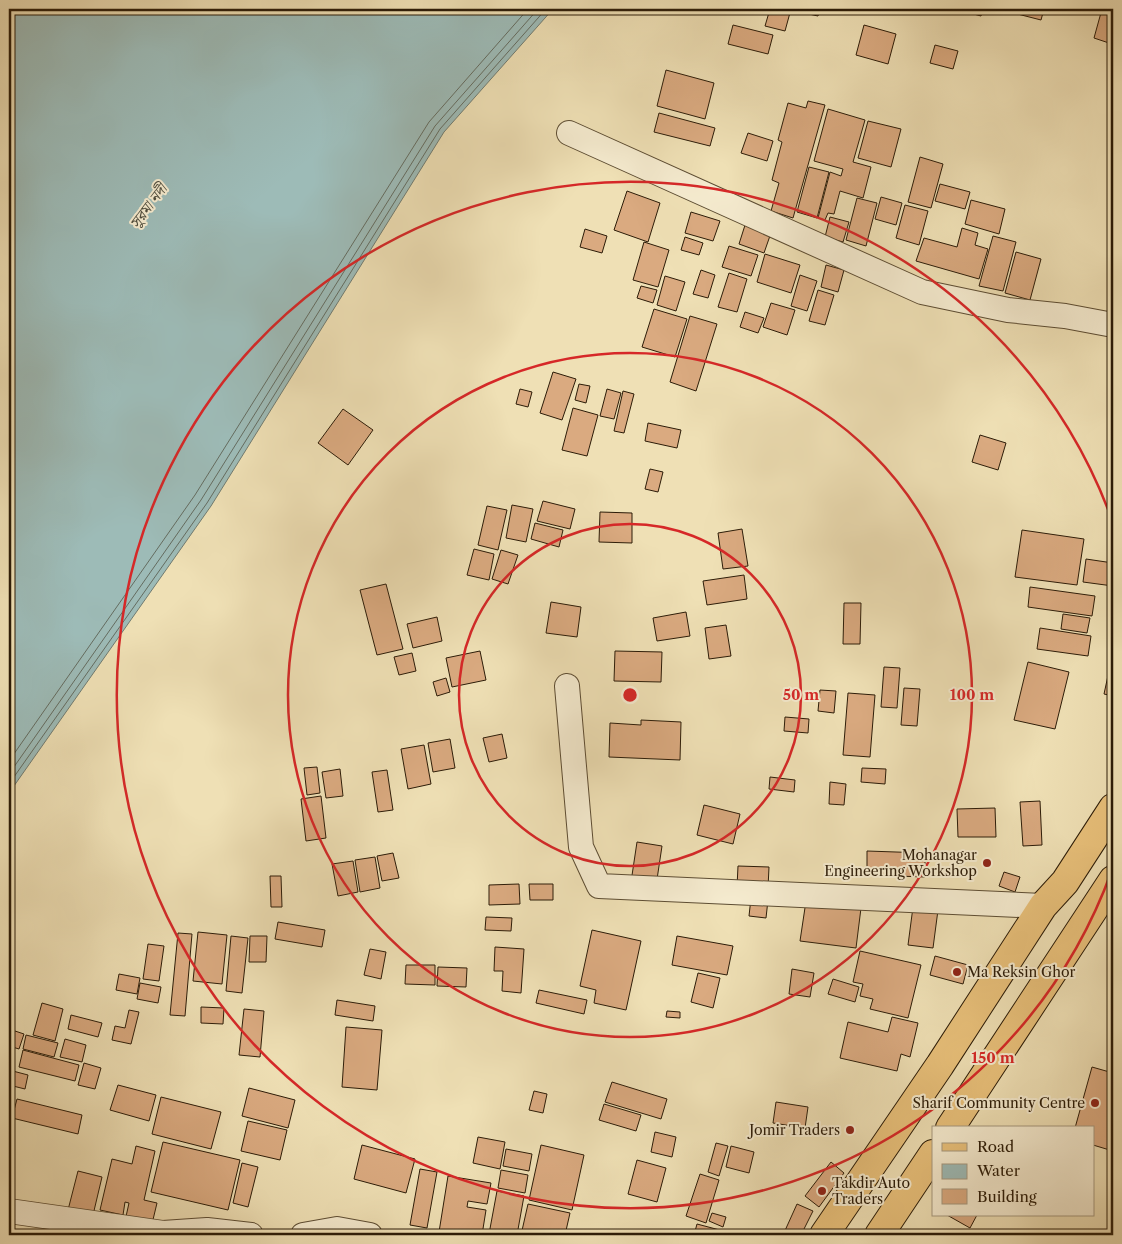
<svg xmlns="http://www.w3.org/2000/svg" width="1122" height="1244" font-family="'Libre Caslon Text','Noto Serif Bengali',serif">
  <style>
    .water { fill: #9dbbb7; stroke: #707b71 }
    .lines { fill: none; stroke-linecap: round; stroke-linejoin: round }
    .shore { stroke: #646c60; stroke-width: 1 }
    .building { fill: #daaa80; stroke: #2c1c08 }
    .street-casing { stroke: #5d4d33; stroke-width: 26 }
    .primary-casing { stroke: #2c1c08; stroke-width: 30 }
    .street { stroke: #f5ebcf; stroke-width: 24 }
    .primary { stroke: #e8c07a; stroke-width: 28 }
    .ring { fill: none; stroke: #d62828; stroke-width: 2.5 }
    .poi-dot { fill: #8f2418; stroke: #f5ebcf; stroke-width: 2 }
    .labels { text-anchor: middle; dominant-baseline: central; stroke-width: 4; stroke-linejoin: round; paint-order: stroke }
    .poi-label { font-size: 14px; fill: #2c1c08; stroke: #f5ebcf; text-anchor: end }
    .water-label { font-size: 15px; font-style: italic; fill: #4e4c3d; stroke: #f5ebcf }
    .centre { fill: #d62828; stroke: #f5ebcf; stroke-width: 2.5 }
    .ring-label { font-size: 15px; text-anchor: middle; font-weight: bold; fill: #d62828; stroke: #f5ebcf; stroke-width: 4; stroke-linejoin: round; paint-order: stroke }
  </style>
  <rect width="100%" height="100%" fill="#efe0b5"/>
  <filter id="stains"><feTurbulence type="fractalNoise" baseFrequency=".004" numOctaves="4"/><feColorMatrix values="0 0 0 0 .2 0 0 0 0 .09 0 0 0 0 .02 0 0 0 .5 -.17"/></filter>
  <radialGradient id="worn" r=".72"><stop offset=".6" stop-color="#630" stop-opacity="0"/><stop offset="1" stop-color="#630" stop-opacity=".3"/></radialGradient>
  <path class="water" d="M9,9H553L444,132L211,506L9,793Z"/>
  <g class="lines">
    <path class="shore" d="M9,761L195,495L429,122L528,9
      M9,774L201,500L435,126L538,9
      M9,784L207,503L440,129L546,9"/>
  </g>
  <path class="building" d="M770,9H791L785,31L765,26Z
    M796,9H820L818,16L795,11Z
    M955,9H983L981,16Z
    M998,9H1044L1041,20Z
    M1102,9H1113L1112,44L1094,38Z
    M733,25L773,35L768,54L728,44Z
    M864,25L896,34L888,64L856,55Z
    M935,45L958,51L953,69L930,63Z
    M666,70L714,83L705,119L657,106Z
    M808,101L825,105L793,218L771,211L779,183L772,180L782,142L778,140L788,103L806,108Z
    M828,109L865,120L853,162L871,167L863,198L840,191L834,214L828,213L825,220L818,218L830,172L841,176L843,169L814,161Z
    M659,113L715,128L710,146L654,132Z
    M868,121L901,129L891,167L858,158Z
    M748,133L773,141L767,161L741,153Z
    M920,157L943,164L931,208L908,202Z
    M809,167L829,172L817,218L797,212Z
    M940,184L970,192L965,209L935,201Z
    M627,191L660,203L648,242L614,230Z
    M881,197L902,203L896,225L875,219Z
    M857,198L877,203L866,246L846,240Z
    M971,200L1005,209L999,234L965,224Z
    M905,205L928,211L919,245L896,238Z
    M691,212L720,221L713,241L685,233Z
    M830,217L849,222L843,242L825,237Z
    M746,222L772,230L764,253L739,244Z
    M962,228L978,233L975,245L988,249L979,279L916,261L924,238L957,247Z
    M585,229L607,236L602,253L580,247Z
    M993,236L1016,242L1003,291L979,286Z
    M685,237L703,243L699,255L681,250Z
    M644,242L669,250L658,287L633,280Z
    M729,246L758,255L751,276L722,267Z
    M1016,252L1041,259L1030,300L1005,293Z
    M765,254L800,265L791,293L757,282Z
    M826,265L844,270L838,292L821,287Z
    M701,270L715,275L708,298L693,294Z
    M729,273L747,279L737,312L718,307Z
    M800,275L817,281L807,311L791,306Z
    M665,276L685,282L676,311L657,305Z
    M641,286L657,290L653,303L637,298Z
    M818,290L834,295L825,325L809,321Z
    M771,303L795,310L787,335L763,327Z
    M654,309L687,319L675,357L642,347Z
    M745,312L764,318L758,333L740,327Z
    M690,316L717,324L696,391L670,382Z
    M553,372L576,379L562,420L540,413Z
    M579,384L590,386L586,403L575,400Z
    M520,389L532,392L528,407L516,404Z
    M607,389L621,393L614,419L600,416Z
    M623,391L634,394L624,433L614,431Z
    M573,408L598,415L587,456L562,450Z
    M343,409L373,430L348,465L318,443Z
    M648,423L681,430L677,448L645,441Z
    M980,435L1006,443L998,470L972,462Z
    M650,469L663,472L658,492L645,489Z
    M543,501L575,509L570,529L537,521Z
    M512,505L533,509L526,542L506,538Z
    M487,506L507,510L498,550L478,545Z
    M600,512L632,513V543L599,542Z
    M535,523L563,530L559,547L531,539Z
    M742,529L748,566L723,569L718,533Z
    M1022,530L1084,539L1077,585L1015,577Z
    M474,549L494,554L489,580L467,575Z
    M501,550L518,555L508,584L492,579Z
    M1086,559L1113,563V586L1083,582Z
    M744,575L747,599L707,605L703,581Z
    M386,584L403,649L377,655L360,590Z
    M1030,587L1095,596L1092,616L1028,607Z
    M551,602L581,607L577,637L546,633Z
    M844,603H861L860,644H843Z
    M686,612L690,636L657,641L653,618Z
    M1063,614L1090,618L1087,633L1061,629Z
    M437,617L442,641L413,648L407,624Z
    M726,625L731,656L709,659L705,628Z
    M1040,628L1091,636L1088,656L1037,649Z
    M480,651L486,680L452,687L446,658Z
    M615,651L662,652L661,682L614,681Z
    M412,653L416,671L399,675L394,657Z
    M1028,662L1069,672L1055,729L1014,720Z
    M884,667L900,668L897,708L881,707Z
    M1109,671L1113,672V696L1104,694Z
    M446,678L450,692L437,696L433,682Z
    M904,688L920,689L917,726L901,725Z
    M820,690L836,691L834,713L818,711Z
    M848,693L875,695L870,757L843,755Z
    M785,717L809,719L808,733L784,731Z
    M641,720L681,722L680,760L609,757L610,723L641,725Z
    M502,734L507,758L489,762L483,738Z
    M450,739L455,768L433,772L428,743Z
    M424,745L431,784L408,789L401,749Z
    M317,767L320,793L307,795L304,768Z
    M862,768L886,769L885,784L861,782Z
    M340,769L343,796L326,798L322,772Z
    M387,770L393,810L378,812L372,772Z
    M770,777L795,780L794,792L769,789Z
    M830,782L846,784L844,805L829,804Z
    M321,796L326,838L306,841L301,799Z
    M1040,801L1042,845L1023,846L1020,802Z
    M704,805L740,814L733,844L697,835Z
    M995,808L996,837H958L957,809Z
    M637,842L662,846L656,886L631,882Z
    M867,851L925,853V877L867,875Z
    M393,853L399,878L382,881L377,856Z
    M375,857L380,888L360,892L355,860Z
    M353,861L358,892L338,896L332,864Z
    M738,866L769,867L768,888L737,887Z
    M1004,872L1020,877L1015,892L999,886Z
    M270,876H281L282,907H271Z
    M519,884L520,904L489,905V885Z
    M529,884H553V900H530Z
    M751,898L768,900L766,918L749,916Z
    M806,901L861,908L856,948L800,941Z
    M913,907L938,910L933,948L908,945Z
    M486,917L512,918L511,931L485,930Z
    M278,922L325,930L322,947L275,939Z
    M592,930L641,941L626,1010L594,1003L596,990L580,986Z
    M198,932L227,935L222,984L193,981Z
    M178,933L192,934L185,1016L170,1015Z
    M231,936L248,938L242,993L226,991Z
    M250,936H267L266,962H249Z
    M677,936L733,946L727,975L672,965Z
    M148,944L164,946L159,981L143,979Z
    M495,947L524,949L521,993L502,991L503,971H494Z
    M370,949L386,952L381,979L364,975Z
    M860,951L921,965L908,1018L870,1009L873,999L860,996L863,984L853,982Z
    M935,956L968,965L963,984L930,975Z
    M406,965H435V985L405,984Z
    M438,967L467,968L466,987L437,986Z
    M792,969L814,973L810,997L789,994Z
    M698,973L720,978L713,1008L691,1002Z
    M119,974L140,978L137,994L116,990Z
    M833,979L859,987L855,1002L828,994Z
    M140,983L161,987L158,1003L137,999Z
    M539,990L587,1000L584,1014L536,1003Z
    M337,1000L375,1006L373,1021L335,1015Z
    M42,1003L63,1009L55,1041L33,1035Z
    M201,1007L224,1008L223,1024L201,1023Z
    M244,1009L264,1011L260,1057L239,1055Z
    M129,1010L139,1012L131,1044L112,1040L115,1026L125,1028Z
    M667,1011L680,1012V1018L666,1017Z
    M71,1015L102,1023L98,1037L68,1029Z
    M892,1017L918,1023L910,1057L901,1054L897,1071L840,1058L848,1022L888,1032Z
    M346,1027L382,1030L377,1090L342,1087Z
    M9,1029L24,1034L19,1049L9,1046Z
    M26,1035L58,1043L54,1057L23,1049Z
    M65,1039L86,1045L82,1062L60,1057Z
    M23,1050L79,1065L75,1081L19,1067Z
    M84,1063L101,1068L95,1089L78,1085Z
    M1092,1067L1113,1073V1151L1093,1145V1128H1075Z
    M9,1070L28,1075L25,1089L9,1085Z
    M612,1082L667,1099L661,1119L605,1102Z
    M118,1085L156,1095L149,1121L110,1110Z
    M249,1088L295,1100L288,1128L242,1116Z
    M534,1091L547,1094L543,1113L529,1110Z
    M161,1097L221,1112L211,1149L152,1134Z
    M17,1099L82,1115L78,1134L12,1118Z
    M776,1102L808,1107L805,1128L773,1123Z
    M604,1104L641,1115L636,1131L599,1120Z
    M248,1121L287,1130L280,1160L241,1151Z
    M655,1132L676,1137L672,1157L651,1152Z
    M478,1137L505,1142L500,1169L473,1163Z
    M163,1142L240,1160L228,1210L151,1192Z
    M716,1143L728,1146L719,1176L708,1172Z
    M362,1145L415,1159L406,1193L354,1179Z
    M541,1145L584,1155L572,1210L529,1200Z
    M136,1146L155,1151L144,1200L157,1203L151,1228L125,1221L129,1203L125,1202L123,1215L100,1210L112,1159L132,1164Z
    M731,1146L754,1152L749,1173L726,1167Z
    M506,1149L532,1154L529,1171L503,1166Z
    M637,1160L666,1168L657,1202L628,1194Z
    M831,1162L844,1173L819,1207L805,1196Z
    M242,1163L258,1167L248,1207L233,1203Z
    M420,1169L437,1172L427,1228L410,1225Z
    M501,1170L528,1175L525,1193L498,1188Z
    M78,1171L102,1177L93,1215L68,1210Z
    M700,1174L719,1180L706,1223L686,1216Z
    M448,1176L491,1183L487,1204L468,1201L467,1207L486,1210L482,1235L439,1232Z
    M497,1191L524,1196L517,1235L489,1234Z
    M528,1204L570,1213L565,1235H521Z
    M797,1204L813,1211L801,1235H783Z
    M712,1213L726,1217L723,1227L709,1221Z
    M947,1215H977L970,1228Z
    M697,1224L731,1233L730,1235H694Z"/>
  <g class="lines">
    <g class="street-casing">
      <path id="street" d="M569,133L922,292L1008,310L1065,316L1113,325
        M567,686L581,847L599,886L1043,906
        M9,1211L163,1233L207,1230L251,1235
        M303,1235L337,1229L370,1235"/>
    </g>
    <g class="primary-casing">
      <path id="primary" d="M950,1128L1113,880
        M824,1235L940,1065L1043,906L1065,882L1113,808
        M879,1235L933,1154"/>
    </g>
    <use href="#street" class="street"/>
    <use href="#primary" class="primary"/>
  </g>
  <g class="ring">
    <circle cx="630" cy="695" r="171"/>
    <circle cx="630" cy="695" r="342"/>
    <path d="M1112 870A513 513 0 1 1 1112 520"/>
  </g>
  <g class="poi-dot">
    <circle cx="987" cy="863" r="5"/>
    <circle cx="957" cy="972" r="5"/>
    <circle cx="1095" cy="1103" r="5"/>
    <circle cx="850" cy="1130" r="5"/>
    <circle cx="822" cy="1191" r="5"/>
  </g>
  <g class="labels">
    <g class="poi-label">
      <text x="977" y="855">Mohanagar<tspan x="977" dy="16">Engineering Workshop</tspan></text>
      <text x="967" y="972" text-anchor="start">Ma Reksin Ghor</text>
      <text x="1085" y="1103">Sharif Community Centre</text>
      <text x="840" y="1130">Jomir Traders</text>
      <text x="832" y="1183" text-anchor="start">Takdir Auto<tspan x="832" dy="16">Traders</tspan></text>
    </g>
    <g class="water-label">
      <text transform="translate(148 206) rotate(-53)">সুরমা নদী</text>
    </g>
  </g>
  <circle cx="630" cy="695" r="8" class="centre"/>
  <g class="ring-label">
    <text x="801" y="700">50 m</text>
    <text x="972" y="700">100 m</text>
    <text x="993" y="1063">150 m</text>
  </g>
  <rect width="1122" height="1244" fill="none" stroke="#efe0b5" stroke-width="30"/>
  <rect x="10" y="10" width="1102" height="1224" fill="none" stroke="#2c1c08" stroke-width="2.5"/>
  <rect x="15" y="15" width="1092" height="1214" fill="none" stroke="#2c1c08"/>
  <rect x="932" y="1126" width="162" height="90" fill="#f5ebcf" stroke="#a5987f"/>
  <rect x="942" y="1143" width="25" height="8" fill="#e8c07a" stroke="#a5987f"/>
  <text x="977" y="1152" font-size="15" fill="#2c1c08">Road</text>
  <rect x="942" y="1164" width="25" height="15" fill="#9dbbb7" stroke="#a5987f"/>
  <text x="977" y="1176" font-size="15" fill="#2c1c08">Water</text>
  <rect x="942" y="1189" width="25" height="15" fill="#daaa80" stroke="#a5987f"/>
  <text x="977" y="1202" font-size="15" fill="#2c1c08">Building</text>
  <rect width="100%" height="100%" filter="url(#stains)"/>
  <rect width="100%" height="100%" fill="url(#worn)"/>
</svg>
